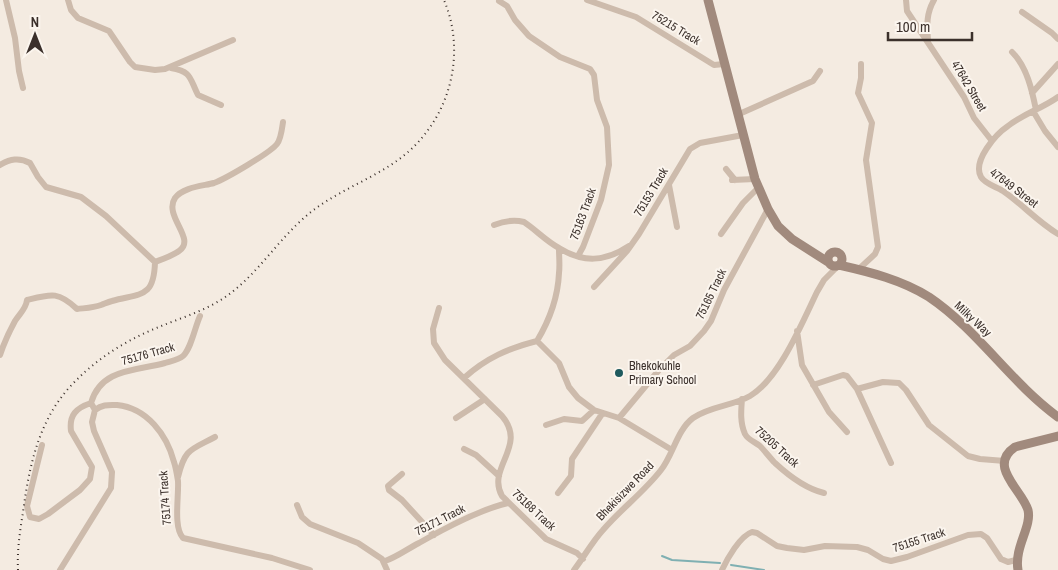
<svg xmlns="http://www.w3.org/2000/svg" width="1058" height="570" font-family="'Archivo Narrow',sans-serif">
  <style>
    .lines { fill: none; stroke-linecap: round; stroke-linejoin: round }
    .stream { stroke: #7fb0b2; stroke-width: 2 }
    .street { stroke: #cdbbac; stroke-width: 6 }
    .secondary { stroke: #a18a7d; stroke-width: 9 }
    .rail { stroke: #3b302b; stroke-width: 2; stroke-dasharray: 1 4; stroke-linecap: butt }
    .poi-dot { fill: #1f5a5e; stroke: #fbf5ee; stroke-width: 2 }
    .labels { text-anchor: middle; dominant-baseline: central; stroke-width: 4; stroke-linejoin: round; paint-order: stroke }
    .street-label { font-size: 12px; fill: #3b302b; stroke: #fbf5ee }
    .poi-label { font-size: 12px; fill: #3b302b; stroke: #fbf5ee; text-anchor: start }
  </style>
  <rect width="100%" height="100%" fill="#f4ebe1"/>
  <g class="lines">
    <path class="stream" d="M662,556L672,560L720,563
      M731,565L764,570"/>
    <path class="street" d="M6,0L15,38L19,71L23,88
      M68,0L71,10L78,18L109,31L130,62L135,67L155,70L165,69L233,40
      M587,0L636,17L714,65L724,64
      M906,0L907,11L964,97L974,118L992,141
      M499,1L507,6L515,20L529,36L560,57L590,69L594,75L597,100L607,127L609,165L601,200L583,247L578,256
      M1022,12L1052,33L1058,39
      M928,41C927,25 926,14 934,0
      M1012,52C1027,67 1032,90 1036,110
      M861,64V78L858,93L872,123L866,160L878,247L875,254L861,267
      M171,68C192,72 189,77 198,95L221,105
      M1032,93L1058,64
      M1058,97C1043,108 1023,114 1008,126C996,134 972,161 981,177C985,184 997,187 1003,191C1022,204 1038,222 1058,234
      M1033,111L1045,131L1058,147
      M737,115L813,81L820,71
      M0,165C10,159 19,157 30,163L38,177L46,187L81,197L106,216L155,262C154,299 140,293 112,301C108,302 104,304 101,305C93,308 85,308 77,309C58,291 51,294 27,300C26,309 20,313 15,321C9,332 4,343 0,355
      M726,169L735,180
      M732,180L755,179
      M669,185L677,227
      M494,225C504,221 513,219 524,222C536,230 546,241 559,248C583,263 605,262 629,246
      M721,234L743,203L758,188
      M155,262C163,259 172,256 179,251C197,239 163,216 175,198C183,187 203,186 214,183C225,179 270,153 277,144C281,139 282,129 283,122
      M594,287L627,251L639,234L690,149L700,143L743,135
      M439,308L433,329L434,343L445,360L502,416C528,446 486,468 502,496L546,539L577,553L583,559
      M797,331L802,365L829,412L847,432
      M537,341L559,363L569,387L578,398L594,410L619,418L672,450
      M464,378C486,358 509,348 537,341C549,321 558,296 559,273C560,265 559,257 559,249
      M813,385L843,375L847,376L857,389L883,382L899,383L906,390L929,425L968,456L980,459L1005,461
      M857,389L891,463
      M742,399C741,411 740,423 745,434C748,440 755,442 760,446C765,451 770,458 775,463C788,475 807,489 824,493
      M91,403C101,368 136,371 165,363C171,361 178,360 183,356C191,349 195,327 200,316
      M456,418L485,399
      M619,418L659,370L674,355L690,346L704,331L711,321L724,290L768,209
      M546,425L564,419L582,421L594,410
      M42,445L27,506L30,517L39,519L48,514L80,490L90,479L92,467L71,431C69,415 76,408 91,403L95,410
      M464,449L476,455L499,476
      M402,474L388,486L389,490L402,500L434,535
      M178,477C185,448 191,450 215,437
      M558,493L571,476L572,459L602,414
      M297,505L302,517L310,524L358,543L382,559L387,570
      M385,561C397,557 407,549 419,543C445,528 479,510 508,503
      M60,570L111,488L112,472L94,431L92,422L95,410C103,404 109,405 117,405C147,408 167,435 174,462C176,468 177,475 178,481C179,496 173,527 183,538L272,558L310,570
      M574,570C584,557 592,542 603,530C621,509 644,492 661,470C673,455 677,430 693,418C710,406 733,406 750,396C779,379 802,323 817,292L824,280L838,266
      M722,570C727,559 740,536 752,532L757,533L777,546L787,548L804,550L825,546L857,547L868,550L883,559L891,561L907,557L968,535L981,534L987,538L1001,559L1008,562L1016,560"/>
    <path class="secondary" d="M708,0L755,179L768,209L778,226L792,239L828,262
      M828 259a7 7 0 1 1 14 0a7 7 0 1 1-14 0Z
      M839,265C870,272 902,280 929,297C978,330 1010,382 1058,417
      M1018,570C1014,547 1032,527 1028,510C1022,490 987,466 1015,447L1058,436"/>
    <path class="rail" d="M18,570C17,550 20,531 23,512C29,468 38,423 68,389C92,362 121,343 154,329C175,320 199,313 219,301C254,280 274,244 305,217C332,193 369,181 398,160C448,124 468,57 444,0"/>
  </g>
  <circle class="poi-dot" cx="619" cy="373" r="5"/>
  <g class="labels">
    <g class="street-label">
      <text transform="translate(676 28) rotate(31)">75215 Track</text>
      <text transform="translate(969 86) rotate(59)">47642 Street</text>
      <text transform="translate(1014 188) rotate(37)">47649 Street</text>
      <text transform="translate(651 192) rotate(-59)">75153 Track</text>
      <text transform="translate(583 214) rotate(-70)">75163 Track</text>
      <text transform="translate(711 294) rotate(-64)">75165 Track</text>
      <text transform="translate(973 319) rotate(43)">Milky Way</text>
      <text transform="translate(148 354) rotate(-16)">75176 Track</text>
      <text transform="translate(777 447) rotate(42)">75205 Track</text>
      <text transform="translate(625 491) rotate(-46)">Bhekisizwe Road</text>
      <text transform="translate(165 498) rotate(-94)">75174 Track</text>
      <text transform="translate(534 510) rotate(43)">75168 Track</text>
      <text transform="translate(440 520) rotate(-27)">75171 Track</text>
      <text transform="translate(919 540) rotate(-18)">75155 Track</text>
    </g>
    <g class="poi-label">
      <text x="629" y="366">Bhekokuhle<tspan x="629" dy="14">Primary School</tspan></text>
    </g>
  </g>
  <g transform="translate(35 35)" stroke="#fbf5ee" stroke-width="4" paint-order="stroke">
  <path d="M0-4L9 19L0 12L-9 19Z" fill="#3b302b"/>
  <text y="-8" font-size="14" font-weight="bold" text-anchor="middle" fill="#3b302b">N</text>
  </g>
  <path d="M888 32v8h84v-8" fill="none" stroke="#3b302b" stroke-width="2.5"/>
  <text x="896" y="32" font-size="15" fill="#3b302b" stroke="#fbf5ee" stroke-width="4" paint-order="stroke">100 m</text>
</svg>
